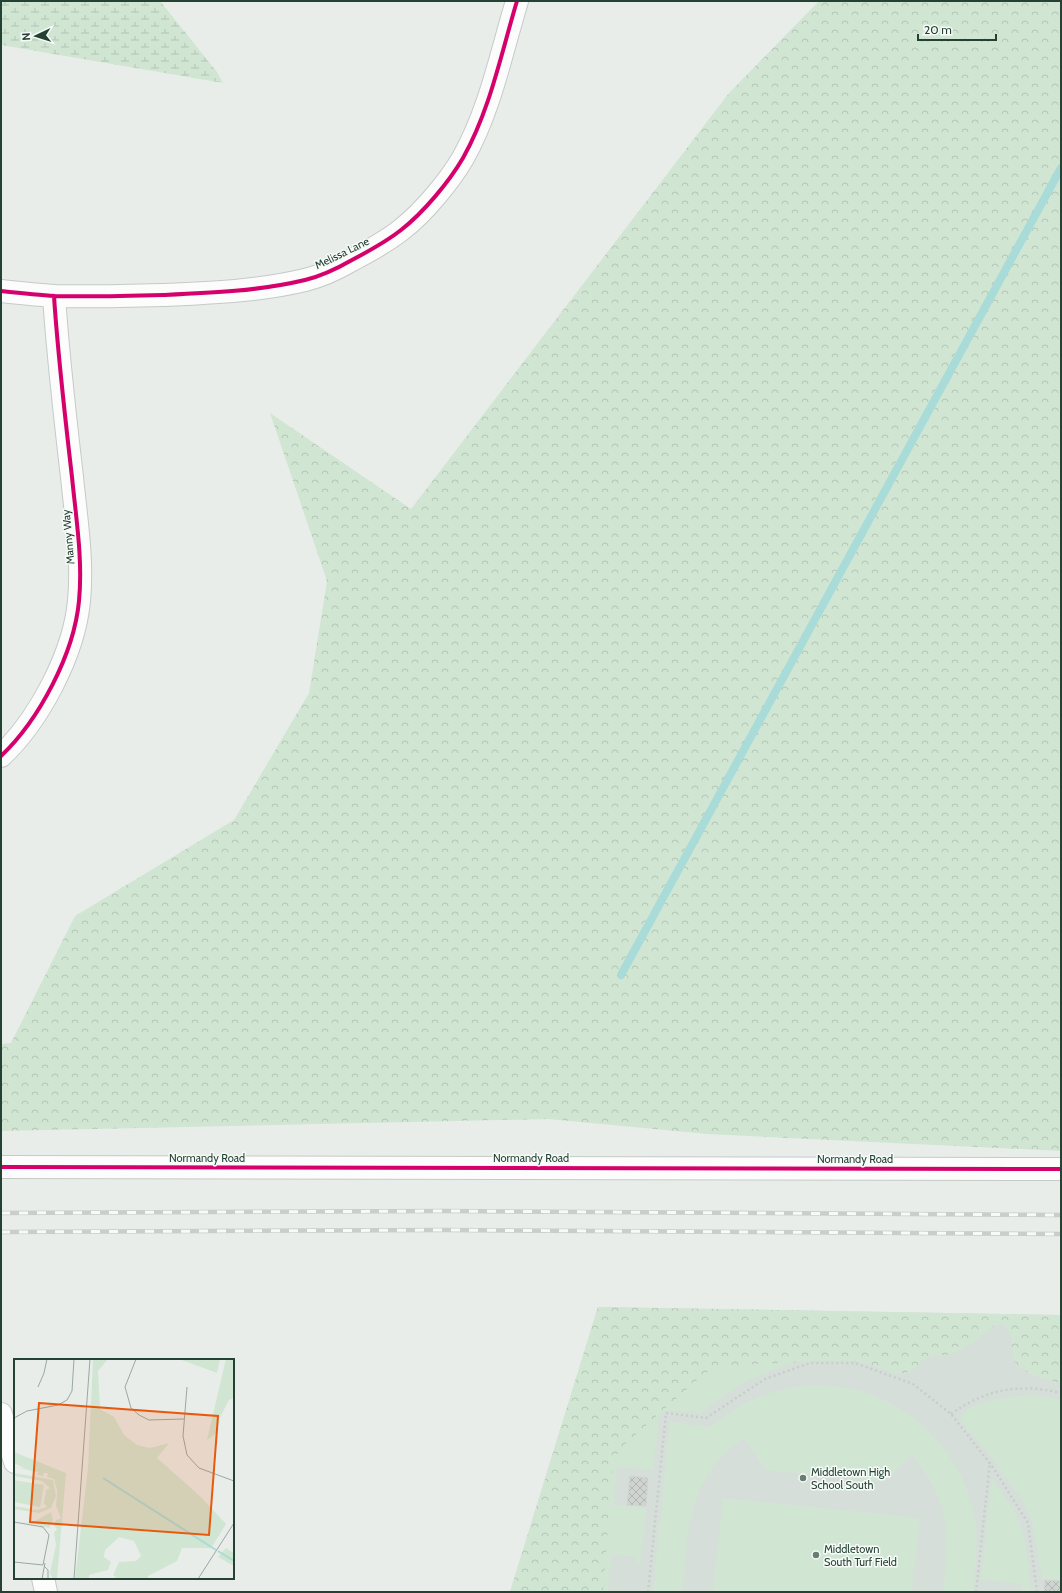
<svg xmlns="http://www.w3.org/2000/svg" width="1062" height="1593" font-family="Cabin,sans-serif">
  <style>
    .built { fill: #d6ded9 }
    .green { fill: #d1e5d3 }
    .forest { fill: url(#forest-crowns) }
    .wetland { fill: url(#wetland-marsh) }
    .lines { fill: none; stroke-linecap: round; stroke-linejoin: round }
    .stream { stroke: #a9dbd8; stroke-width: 8 }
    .building { fill: url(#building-cross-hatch); stroke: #d0d6d2 }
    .minor-casing { stroke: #c5cac7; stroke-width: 24 }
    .path { stroke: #c7cec9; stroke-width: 2.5; stroke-dasharray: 2 3; stroke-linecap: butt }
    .minor { stroke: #fcfcfc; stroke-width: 22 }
    .rail-casing { stroke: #c9cdcb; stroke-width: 4.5 }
    .rail { stroke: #f6fbf8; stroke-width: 3; stroke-dasharray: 9; stroke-linecap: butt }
    .cycleway-casing { stroke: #f6fbf8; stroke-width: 6 }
    .cycleway { stroke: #d6006c; stroke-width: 4 }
    .poi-dot { fill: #697d73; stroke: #f6fbf8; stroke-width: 1.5 }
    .labels { text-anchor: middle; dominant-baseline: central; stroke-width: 3; stroke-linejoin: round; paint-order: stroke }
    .street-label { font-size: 11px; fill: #244133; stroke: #f6fbf8 }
    .poi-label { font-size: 11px; fill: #244133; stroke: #f6fbf8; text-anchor: start }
    .inset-river { fill: none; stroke: #a9dbd8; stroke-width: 2 }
    .inset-road { fill: none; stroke: #9aa8a1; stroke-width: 1 }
    .view { fill: #e8590c; fill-opacity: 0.15; stroke: #e8590c; stroke-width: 2 }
    .inset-edge { fill: none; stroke: #244133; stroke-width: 2 }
  </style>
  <defs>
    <pattern id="forest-crowns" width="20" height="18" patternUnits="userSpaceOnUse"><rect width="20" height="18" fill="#d1e5d3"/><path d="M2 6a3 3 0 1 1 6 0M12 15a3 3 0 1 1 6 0" fill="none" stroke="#b3c6b6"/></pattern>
    <pattern id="wetland-marsh" width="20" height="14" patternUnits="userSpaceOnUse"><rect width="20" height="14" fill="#d1e5d3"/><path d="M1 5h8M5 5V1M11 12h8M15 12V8" fill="none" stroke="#b3c6b6"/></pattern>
    <pattern id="building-cross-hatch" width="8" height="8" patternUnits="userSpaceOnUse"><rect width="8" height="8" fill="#cfd4d1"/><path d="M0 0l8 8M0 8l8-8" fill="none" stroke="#b2b7b4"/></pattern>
  </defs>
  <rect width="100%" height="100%" fill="#e8edea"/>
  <path class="built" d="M598,1307L1061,1315V1592H510Z"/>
  <path class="green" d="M719,1358L796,1362C756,1376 734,1384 702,1413L666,1410L659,1416L653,1470L617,1467L614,1505L646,1508L641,1564H636L635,1557L612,1554L608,1592H593L604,1459Z
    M809,1385C826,1386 843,1386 860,1391C919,1408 965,1459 975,1519C979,1543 975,1568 973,1592H943C949,1536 951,1501 912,1455L884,1482L766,1470L744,1438C687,1476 688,1532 682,1592H653L670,1422L711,1427C740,1402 771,1389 809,1385Z
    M1029,1395L1043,1396L1061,1400V1581L1042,1579L1032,1521L1026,1506L996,1463L962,1422L960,1418C967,1400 1013,1396 1029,1395Z
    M992,1478C1000,1490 1010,1502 1016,1515C1027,1538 1029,1567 1030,1592H1021L1022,1584L981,1580Z
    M723,1498L920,1518L912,1592H713Z"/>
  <path class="forest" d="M819,1H1061V1151L707,1134L548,1119L1,1131V1044L11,1043L75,916L234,820L309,693L327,581L270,413L411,509L729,93Z
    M598,1307L1061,1315V1383C1047,1380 1020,1373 1014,1360C1010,1348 1015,1334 1003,1324L995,1325L982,1336L963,1349L949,1355H937L925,1358L912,1371L902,1373L894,1374L869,1364L849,1361H825L735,1365L718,1368L705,1373L623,1446L616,1456L613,1463L603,1592H510Z"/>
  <path class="wetland" d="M1,1H160L217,72L223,83L1,45Z"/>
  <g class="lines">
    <path class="stream" d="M621,975L1061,168"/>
  </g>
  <path class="building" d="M630,1476L648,1478L646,1506L627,1505Z
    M1045,1580L1061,1581V1592H1044Z"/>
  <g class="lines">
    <g class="minor-casing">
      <path id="minor" d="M1,291C19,293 37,295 55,296C91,297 128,296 164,295C211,293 259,291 305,280C322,276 338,268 352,260C369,251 386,242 401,230C423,213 449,182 463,158C490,110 501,54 517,1
        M1,756C39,720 74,654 79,601C83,560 76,518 72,477C65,417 58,357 54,296
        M1,1167L1061,1169
        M1,1414L15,1462
        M43,1578L46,1592"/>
    </g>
    <path class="path" d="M951,1414C986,1389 1019,1383 1061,1393
      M648,1592L666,1413L706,1418L765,1379L810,1363H855L913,1384L951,1414L992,1466L1028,1523L1037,1592
      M976,1592L990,1462"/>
    <use href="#minor" class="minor"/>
    <g class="rail-casing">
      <path id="rail" d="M1,1213L445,1211L1061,1215
        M1,1232L445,1230L1061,1234"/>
    </g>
    <use href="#rail" class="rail"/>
    <g class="cycleway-casing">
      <path id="cycleway" d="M1,291C19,293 37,295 55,296C91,297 128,296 164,295C211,293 259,291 305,280C322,276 338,268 352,260C369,251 386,242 401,230C423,213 449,182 463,158C490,110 501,54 517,1
        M1,756C39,720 74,654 79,601C83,560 76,518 72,477C65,417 58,357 54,296
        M1,1167L1061,1169"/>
    </g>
    <use href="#cycleway" class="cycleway"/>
  </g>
  <g class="poi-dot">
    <circle cx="803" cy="1478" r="4"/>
    <circle cx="816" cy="1555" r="4"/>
  </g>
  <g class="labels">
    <g class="street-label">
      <text transform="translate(342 253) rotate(-26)">Melissa Lane</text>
      <text transform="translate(68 537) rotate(-95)">Manny Way</text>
      <text x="207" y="1158">Normandy Road</text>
      <text x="531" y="1158">Normandy Road</text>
      <text x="855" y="1159">Normandy Road</text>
    </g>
    <g class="poi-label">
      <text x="811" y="1472">Middletown High<tspan x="811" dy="13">School South</tspan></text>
      <text x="824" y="1549">Middletown<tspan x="824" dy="13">South Turf Field</tspan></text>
    </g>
  </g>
  <g transform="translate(14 1359)">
    <rect width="220" height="220" fill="#e8edea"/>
    <path d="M165,0H206L203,14ZM0,108L35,113L45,127L44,135L40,120L33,118L34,114H30L29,117L23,116L24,113ZM0,114L39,121L42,137L37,149L25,154L0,150V147L23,151L30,149L33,148L30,144L32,131L36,129L28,122L0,117ZM0,121L30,126L26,148L0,143ZM37,153L39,161L35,169L7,162L18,164Z" fill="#d1e5d3"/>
    <path d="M79,0H94L84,12L86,50L100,58L110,76L123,86L136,89L155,84L143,99L187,138L212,165L197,189H168L163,202L134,217V220H104L99,216L105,203L122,202L127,197L120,182L105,178L91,191L90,198L97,203L94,211L75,216V220H61L74,109ZM0,93L52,114L43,220H39L36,214L42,186L40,174L43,170L40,166L42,161L47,159L42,147L44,125L35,114L14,111L0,104ZM212,189L220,194V207L204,198Z" fill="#d1e5d3"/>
    <path d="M212,0H220V39L215,41L205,60L203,74L193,81Z" fill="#d1e5d3"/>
    <path class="inset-river" d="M89,119L202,191M204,192L220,202"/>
    <path class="inset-road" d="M122,0L111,28L117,49L125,56L135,61L170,60M24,28L30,14L33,0M173,28L169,77L173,96L185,109L220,122M0,59L13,52L44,46L53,41L58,32L60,0M0,163L29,168L35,176L29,206L0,203M30,207L34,211V220M28,220L31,204M60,220L76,0M184,220L220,164"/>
    <path class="view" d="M25,44L204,57L195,176L16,163Z"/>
    <rect width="220" height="220" class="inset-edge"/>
  </g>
  <rect width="1062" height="1593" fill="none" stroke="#244133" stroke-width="4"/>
  <g transform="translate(36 36) rotate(266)" stroke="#f6fbf8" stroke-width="3" paint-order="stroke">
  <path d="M0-3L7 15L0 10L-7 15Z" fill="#244133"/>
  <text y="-6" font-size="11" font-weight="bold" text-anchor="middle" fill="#244133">N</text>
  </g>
  <path d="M918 34v6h78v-6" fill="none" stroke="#244133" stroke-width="2"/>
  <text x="924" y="34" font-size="12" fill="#244133" stroke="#f6fbf8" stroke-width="3" paint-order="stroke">20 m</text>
</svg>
